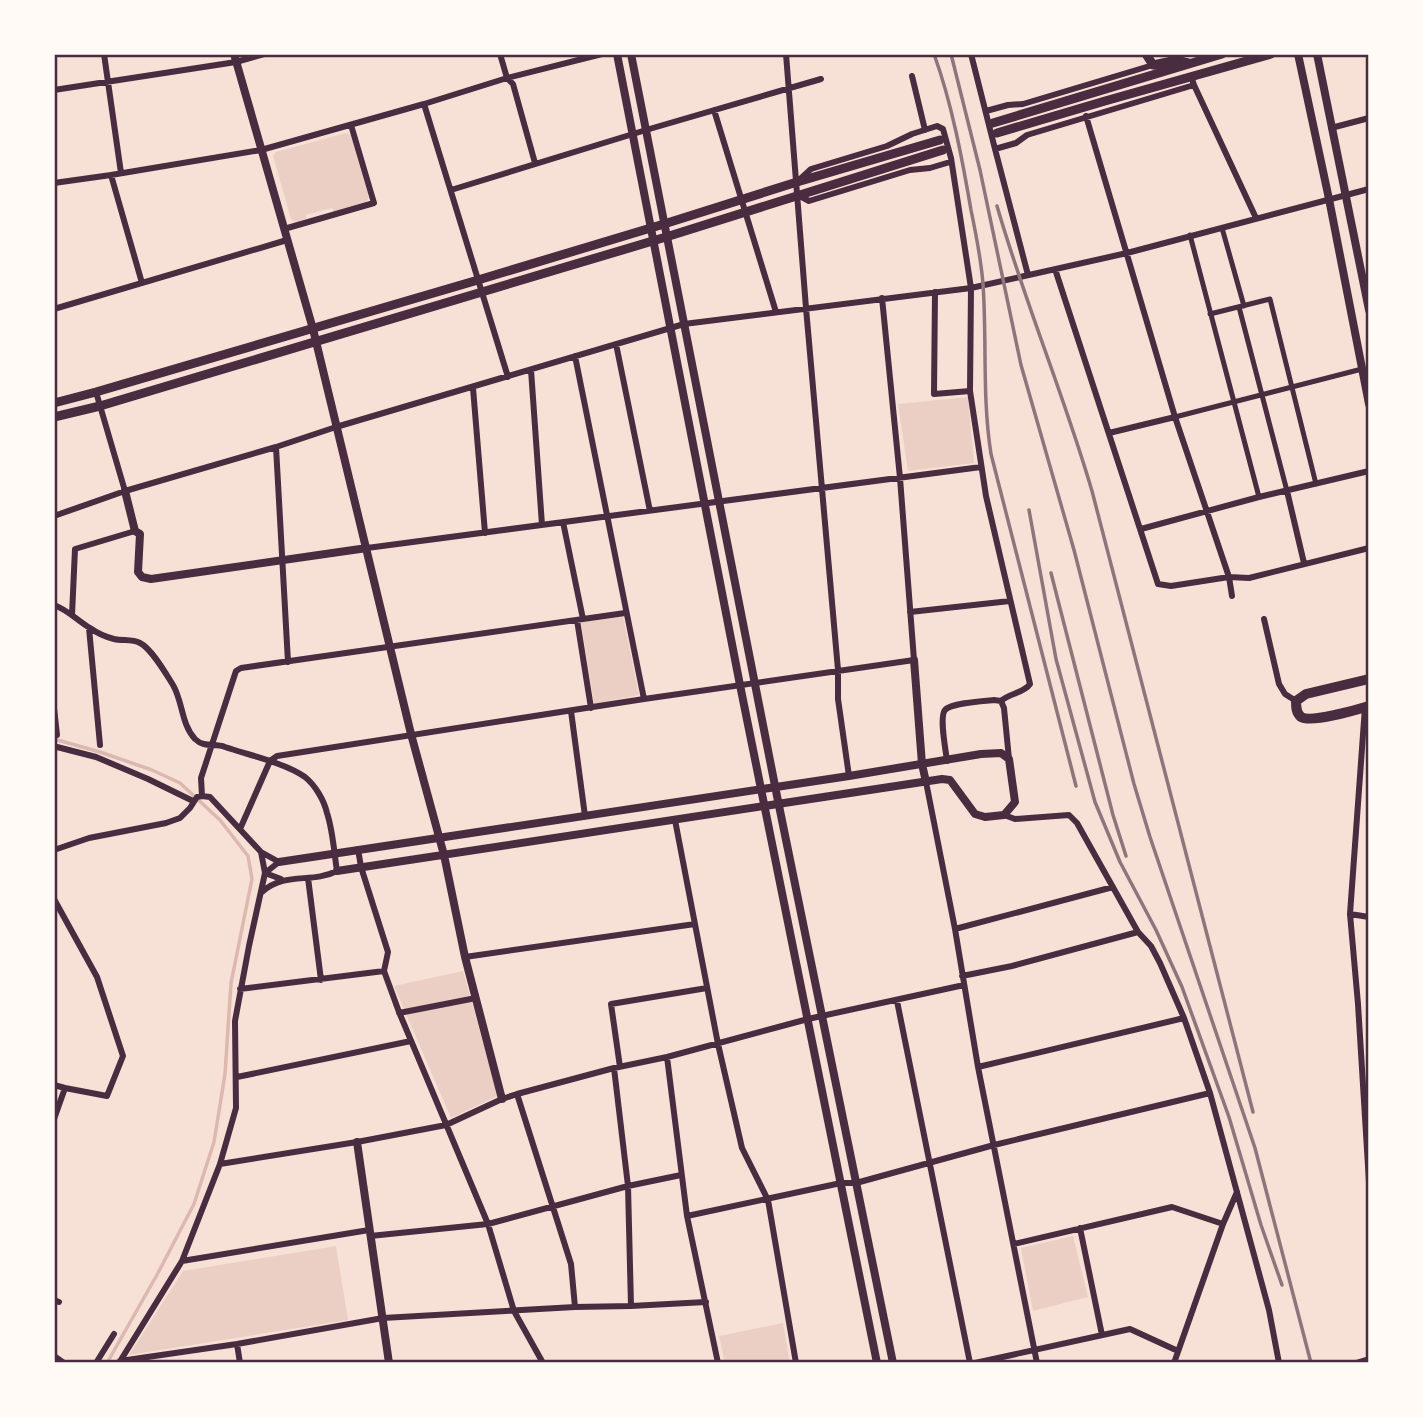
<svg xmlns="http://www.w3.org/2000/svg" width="1423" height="1417" font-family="Jost,sans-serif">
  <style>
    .green { fill: #ebcfc5 }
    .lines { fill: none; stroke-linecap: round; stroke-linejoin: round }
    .stream { stroke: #dcb8b0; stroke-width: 3.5 }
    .pedestrian { stroke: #4a2c40; stroke-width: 5 }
    .minor { stroke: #4a2c40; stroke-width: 6 }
    .tertiary { stroke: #4a2c40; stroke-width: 8 }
    .secondary { stroke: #4a2c40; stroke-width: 9 }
    .primary { stroke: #4a2c40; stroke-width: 10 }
    .rail { stroke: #8f747c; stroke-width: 3.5 }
    .neatline { fill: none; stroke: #4a2c40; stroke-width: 2.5 }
  </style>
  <rect width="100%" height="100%" fill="#f7e1d7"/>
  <path class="green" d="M346,133L351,135L369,198L365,203L334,212L332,208L306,215V219L295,222L291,219L273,156L276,152Z
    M968,397L974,463L908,471L898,404Z
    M623,616L639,695L594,704L581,622Z
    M463,971L498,1096L451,1118L394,986Z
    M1073,1236L1088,1297L1033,1311L1021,1248Z
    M336,1246L348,1320L129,1355L183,1271Z
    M783,1323L790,1363H725L719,1336Z"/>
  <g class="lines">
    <path class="stream" d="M54,739L100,752L152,770L180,783L220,820L248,856L252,879L231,983L225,1074L214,1142L194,1204L158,1273L107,1363"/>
    <path class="pedestrian" d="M1222,228L1244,306
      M1190,235L1259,497
      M1239,307L1287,491
      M1210,314L1270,299L1316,484
      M1175,417L1362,369"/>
    <path class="minor" d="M104,54L121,173
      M500,54L507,78L513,84L535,163
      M786,54L806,308L838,670V699L849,776
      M971,54L995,149
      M912,76L925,130
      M1194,85L1256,218
      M54,90L236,62L264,54
      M424,104L508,377
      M714,110L776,312
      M986,111L1008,105L1023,104L1153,65
      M1086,116L1175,417L1229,577L1232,596
      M1331,128L1369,118
      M111,175L142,283
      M798,181L811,169L887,146L912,134L937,126L943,129L951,158L971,288L970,391L986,496L1030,684C1024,693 1010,693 1001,701L994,700C984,701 951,703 945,710C939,717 946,751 947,761
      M54,183L111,175L261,150L424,104L507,78L602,54
      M451,190L646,130L821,79
      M798,195L809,201L910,170L930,168L950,162
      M284,229L374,203L351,125
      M1055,269L1158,584L1171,586L1229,577L1249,578L1369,548
      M1028,275L995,149L1016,143L1027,135L1194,85L1191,76
      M935,292L934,394L970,391
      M54,309L287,240
      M616,344L650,511
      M575,356L644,699
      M531,370L542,525
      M473,388L485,533
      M96,392L125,491
      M1109,433L1175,417
      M276,447L288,662
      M1287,491L1304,563
      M54,516L125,491L276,447L336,427L684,324L971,288L1127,253L1369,189
      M563,522L583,619
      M1141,529L1259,497L1369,471
      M367,548L981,467
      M54,605C68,610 78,621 90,628C97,633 106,637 114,639C123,641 132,639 140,643C152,649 166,674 173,685C183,702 181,724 195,739C204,748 215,743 225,747C249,755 285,763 305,777C315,785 324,800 327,813C333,831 334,852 337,871C311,884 286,871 262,892
      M910,612L1010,601
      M72,615L75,549L135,531
      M1264,619L1279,684L1285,694L1296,701
      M577,620L591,708
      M89,628L100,745
      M1001,701L1004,708L1009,759
      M1365,707L1350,914L1358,1004L1369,1182
      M54,708L57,735
      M571,711L585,816
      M57,747L96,757L148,779L193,801
      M926,782L955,929L978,1067L1037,1363
      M202,796L201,778L236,671L241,668L625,613
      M1004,815L1015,819L1069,815L1077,823L1138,932L1151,946L1160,963L1184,1018L1210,1093L1269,1310L1279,1363
      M675,820L718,1044L742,1148L768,1200L796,1363
      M240,829L270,761L277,756L644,699L914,660L900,478L882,298
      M358,849L361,867L388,952L384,971L399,1012L488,1224L514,1311L543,1363
      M54,850L89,838L166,823L180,818L190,808L197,797L202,796L210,797L261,852L265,873L249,946L235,1021L236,1108L220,1164L182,1261L119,1363
      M261,852L279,862L265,873L281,879
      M308,878L321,980
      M54,899L97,977L123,1056L107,1096L65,1088L54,1119
      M1350,914L1369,917
      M955,929L1113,887
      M465,957L695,924
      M962,976L1012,966L1138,932
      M240,989L384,971
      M897,1001L970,1363
      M399,1013L476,998
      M667,1057L687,1216L718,1363
      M620,1067L611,1004L707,988
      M978,1067L1184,1018
      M614,1068L628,1186L631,1306
      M237,1077L411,1041
      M54,1085L65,1088
      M517,1094L571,1264L575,1307
      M220,1164L357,1142L446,1125L502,1099L517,1094L614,1068L667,1057L808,1019L964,985
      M687,1216L841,1183H856L994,1145L1210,1093
      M1080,1228L1102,1335
      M370,1236L488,1224L628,1186L681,1175
      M1014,1244L1172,1207L1223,1224
      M182,1261L369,1230
      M54,1300L59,1302
      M237,1344L240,1363
      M54,1356L64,1363
      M120,1361L237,1344L383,1318L575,1307L631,1306L706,1302
      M96,1363L114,1334
      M975,1363L1130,1329L1178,1351
      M1174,1363L1223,1224L1237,1192
      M1356,1363L1369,1359"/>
    <path class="tertiary" d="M234,54L313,329L411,734L444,855L465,957L502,1099
      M617,54L740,685L877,1363
      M631,54L777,796L893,1363
      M1298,54L1329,199L1369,404
      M1317,54L1369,310
      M125,491L135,531L140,534L138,572L142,577L151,579L367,548
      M914,660L922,764L926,782
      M279,862L849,776L981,754L1001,753L1009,759L1015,802L1004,815L985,817L975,814L950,780L942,779L337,871
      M357,1142L389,1363"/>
    <path class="secondary" d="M1146,54L1153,65L1177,60L1189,63
      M993,123L1222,54
      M997,133L1105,101L1271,54
      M54,403L96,392L478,280L664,224L797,182L940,140
      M54,417L100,406L666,237L943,150"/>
    <path class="primary" d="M1369,679L1306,694L1296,701C1296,707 1296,713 1301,717C1311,723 1356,710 1369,706"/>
    <path class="rail" d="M934,54C952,104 962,158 971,210C976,234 981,259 983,284C987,341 982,397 991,454L1076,786
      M951,54L980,170L1021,365L1074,550L1134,784L1150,837L1255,1148L1311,1363
      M997,206C1025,303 1064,395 1092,491L1253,1112
      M1029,510L1056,659L1095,802L1120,862L1156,930L1182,987L1229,1117L1261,1225L1282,1285
      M1051,573L1113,815L1126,856"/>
  </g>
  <rect width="1423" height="1417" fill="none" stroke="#fffaf5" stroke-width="112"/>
  <rect x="56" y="56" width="1311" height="1305" class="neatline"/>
</svg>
